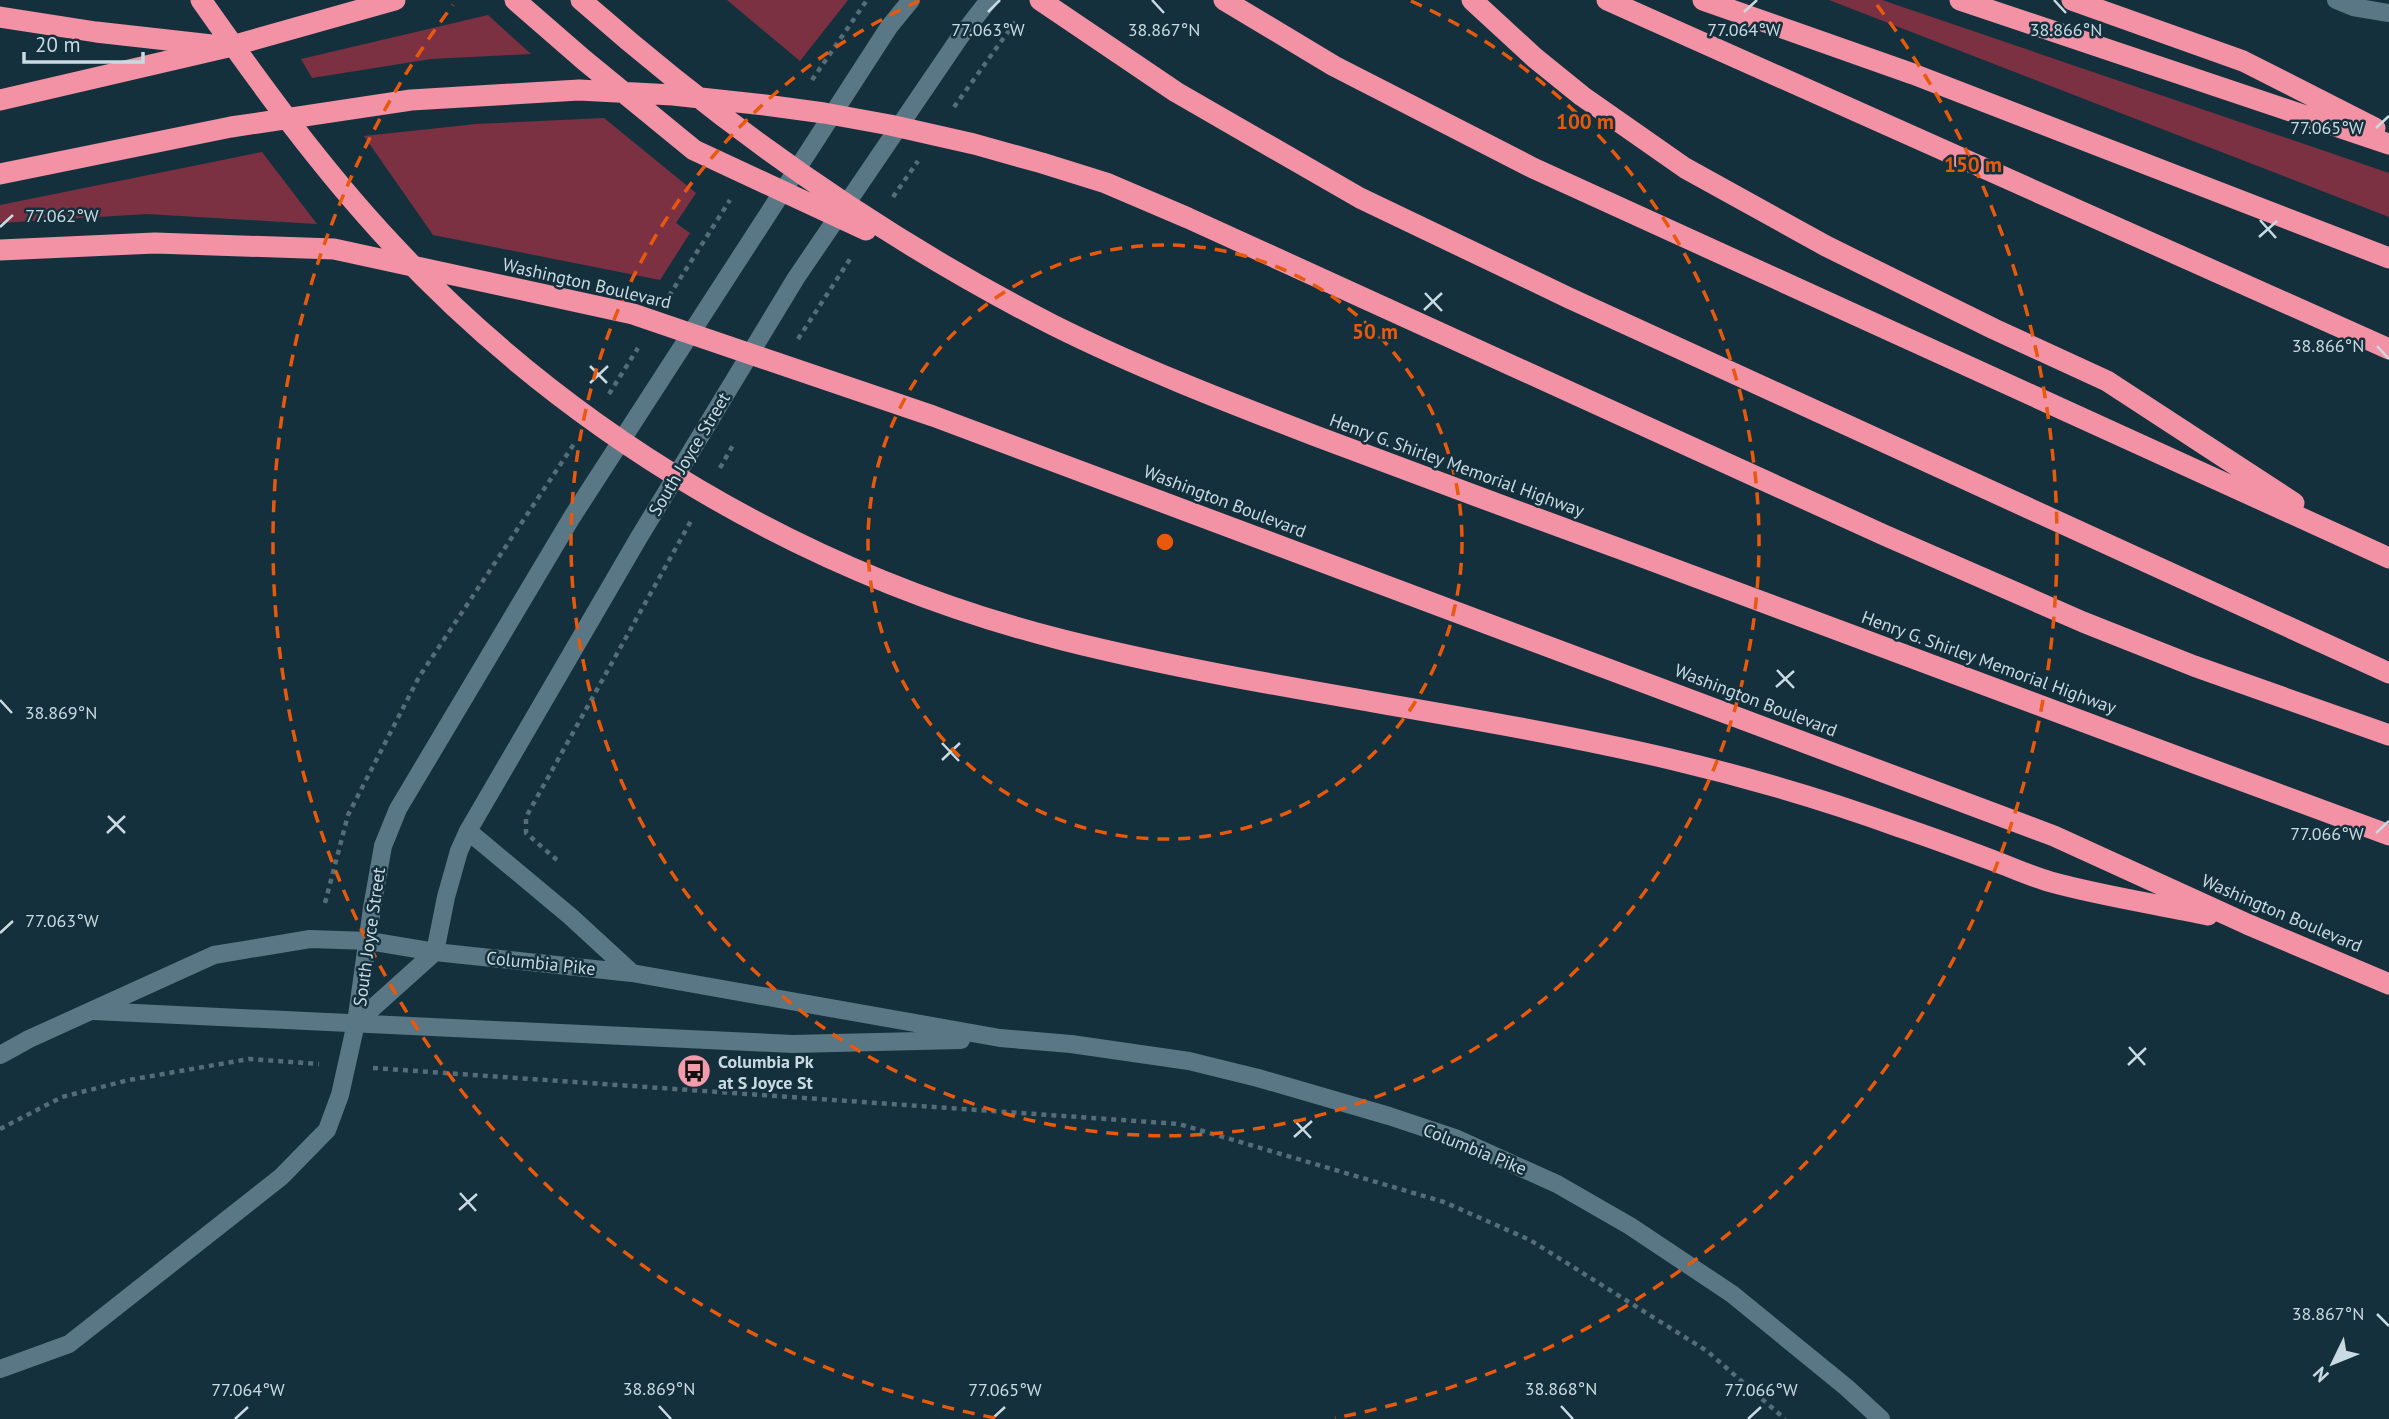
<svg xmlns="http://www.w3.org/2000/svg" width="2389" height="1419" font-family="'PT Sans',sans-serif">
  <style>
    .green { fill: #7c3143 }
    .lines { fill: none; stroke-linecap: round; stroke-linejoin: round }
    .path { stroke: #556d77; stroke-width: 4.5; stroke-dasharray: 5 5; stroke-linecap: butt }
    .service { stroke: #5a7785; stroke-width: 18 }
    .secondary { stroke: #5a7785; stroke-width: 18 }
    .motorway { stroke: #f391a5; stroke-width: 21 }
    .ticks { fill: none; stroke: #cadae2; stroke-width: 2.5 }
    .ring { fill: none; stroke: #e8590c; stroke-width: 3.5; stroke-dasharray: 12 9 }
    .labels { text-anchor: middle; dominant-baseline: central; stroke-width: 5; stroke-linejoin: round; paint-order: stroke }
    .street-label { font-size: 18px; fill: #cadae2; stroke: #14303c }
    .poi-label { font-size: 18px; font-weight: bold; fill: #cadae2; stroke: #14303c; text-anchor: start }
    .ticks-label { font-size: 18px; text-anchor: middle; fill: #cadae2; stroke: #14303c; stroke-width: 5; stroke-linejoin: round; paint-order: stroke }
    .centre { fill: #e8590c; stroke: #14303c; stroke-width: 3.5 }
    .ring-label { font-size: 21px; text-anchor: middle; font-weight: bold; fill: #e8590c; stroke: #14303c; stroke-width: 5; stroke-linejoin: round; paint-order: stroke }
  </style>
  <rect width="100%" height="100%" fill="#14303c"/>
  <path class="green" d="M727,0H848L800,61Z
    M1829,0H1882L2389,173V217Z
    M488,15L531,54L431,59L312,78L301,59Z
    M604,118L696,193L676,223L690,233L660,280L433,235L364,136L476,124Z
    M262,152L317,224L147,214L0,223V205Z"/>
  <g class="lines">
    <path class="path" d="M812,80L867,0
      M954,107L1018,18
      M893,197L918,161
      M669,296L730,200
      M798,339L852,256
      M609,394L638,348
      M720,468L733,445
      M557,860L526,833V817L692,519
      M325,903L348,815L419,677L574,444
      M373,1068L1179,1124L1444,1202L1530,1240L1707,1351L1785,1419
      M0,1129L62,1097L129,1080L249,1059L319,1064"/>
    <path class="service" d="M0,1369L69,1344L281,1177L327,1130L340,1095L356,1023"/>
    <path class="secondary" d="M2336,0L2353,7L2389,13
      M468,831L570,916L632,973
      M94,1011L793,1044L961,1040
      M356,1023L435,952L446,897L459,851L468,831L638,539L796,278L960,37L989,0
      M356,1023L372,908L383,846L398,809L572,517L889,27L911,0
      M0,1055L29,1039L214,955L310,939L369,941L435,952L632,973L1000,1038L1071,1044L1189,1061L1258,1078L1389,1116L1455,1138L1557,1184L1630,1226L1732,1294L1846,1387L1881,1419"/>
    <path class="motorway" d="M201,0C260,84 321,168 391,243C571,436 807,575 1063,640C1262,690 1469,712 1670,759C1747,777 1825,800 1900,827C1933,838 1965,850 1997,862C2015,869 2033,877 2051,882C2102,896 2156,904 2208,915
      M515,0L584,60L694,150L866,230
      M581,0C725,127 882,238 1053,325C1137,367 1225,401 1313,435C1419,475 1527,515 1634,554C1885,648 2137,742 2389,835
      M1040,0L1176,92L1360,198L1569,298L2389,673
      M1224,0L1334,66L1533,168L2389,558
      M1472,0L1535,58L1582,96L1685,168L1826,246L1994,329L2107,381L2294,503
      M1607,0L2389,349
      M1703,0L1913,74L2389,258
      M1960,0L2389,144
      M2072,0L2243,61L2375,128
      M0,17L96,32L212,45
      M0,100L228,47L395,0
      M0,174L231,127L411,100L579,90L673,95L765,105L824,113L890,125L974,144L1042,163L1106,183L1188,218L1884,535L2083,622L2194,666L2389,735
      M0,250L155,243L334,249L633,314L933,416L2054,836L2247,924L2389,984"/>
  </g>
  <path class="ticks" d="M1152,0L1164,13M2054,0L2066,13M988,12L1000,0M1744,12L1757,0M2376,128L2389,116M2260,220L2276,238M0,227L13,215M2259,237L2277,221M1425,293L1442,311M1424,310L1442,293M2377,346L2389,359M590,366L607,383M590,383L608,366M1777,670L1794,688M1776,687L1794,671M0,700L12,713M942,743L959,761M942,760L960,743M108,816L125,833M107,833L125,816M2376,833L2389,821M0,933L13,921M2129,1047L2145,1065M2128,1065L2146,1048M1294,1120L1311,1138M1294,1137L1312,1121M460,1193L476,1211M459,1210L477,1194M2377,1314L2389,1326M659,1406L671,1419M1561,1406L1573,1419M235,1419L248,1407M992,1419L1005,1407M1748,1419L1761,1407"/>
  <g class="ring">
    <circle cx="1165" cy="542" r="297"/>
    <path d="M1411 1A594 594 0 1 1 919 1"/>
    <path d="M995 1418A892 892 0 0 1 453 5M1877 5A892 892 0 0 1 1335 1418"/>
  </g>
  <defs>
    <g id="bus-disc" transform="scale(1.75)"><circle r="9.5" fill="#f39aab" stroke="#14303c"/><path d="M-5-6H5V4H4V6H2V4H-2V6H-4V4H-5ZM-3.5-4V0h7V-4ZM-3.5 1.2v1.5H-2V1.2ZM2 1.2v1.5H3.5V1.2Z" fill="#111"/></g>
  </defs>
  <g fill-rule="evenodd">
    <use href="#bus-disc" x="694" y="1071"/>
  </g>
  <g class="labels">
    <g class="street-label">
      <text transform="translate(587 283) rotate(13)">Washington Boulevard</text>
      <text transform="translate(689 454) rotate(-59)">South Joyce Street</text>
      <text transform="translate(1457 465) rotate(20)">Henry G. Shirley Memorial Highway</text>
      <text transform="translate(1225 501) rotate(21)">Washington Boulevard</text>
      <text transform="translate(1989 662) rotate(20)">Henry G. Shirley Memorial Highway</text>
      <text transform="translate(1756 700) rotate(21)">Washington Boulevard</text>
      <text transform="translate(2282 913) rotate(23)">Washington Boulevard</text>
      <text transform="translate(369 937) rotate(-82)">South Joyce Street</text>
      <text transform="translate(541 963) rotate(6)">Columbia Pike</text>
      <text transform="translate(1475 1149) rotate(22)">Columbia Pike</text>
    </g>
    <g class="poi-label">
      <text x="718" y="1061">Columbia Pk<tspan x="718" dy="21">at S Joyce St</tspan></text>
    </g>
  </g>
  <g class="ticks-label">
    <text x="988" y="36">77.063°W</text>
    <text x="1744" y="36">77.064°W</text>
    <text x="1164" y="36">38.867°N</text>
    <text x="2066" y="36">38.866°N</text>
    <text x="2327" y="134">77.065°W</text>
    <text x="62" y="222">77.062°W</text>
    <text x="2328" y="352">38.866°N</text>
    <text x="61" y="719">38.869°N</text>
    <text x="2327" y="840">77.066°W</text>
    <text x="62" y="927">77.063°W</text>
    <text x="2328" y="1320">38.867°N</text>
    <text x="659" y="1395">38.869°N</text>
    <text x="1561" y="1395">38.868°N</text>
    <text x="248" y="1396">77.064°W</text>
    <text x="1005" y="1396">77.065°W</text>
    <text x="1761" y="1396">77.066°W</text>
  </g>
  <circle cx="1165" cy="542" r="10" class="centre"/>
  <g class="ring-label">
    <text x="1585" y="129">100 m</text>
    <text x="1973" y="172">150 m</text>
    <text x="1375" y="339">50 m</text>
  </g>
  <g transform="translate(2333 1363) rotate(227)" stroke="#14303c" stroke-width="5" paint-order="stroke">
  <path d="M0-5L12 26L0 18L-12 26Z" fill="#cadae2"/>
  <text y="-10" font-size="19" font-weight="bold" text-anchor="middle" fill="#cadae2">N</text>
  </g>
  <path d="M24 52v10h119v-10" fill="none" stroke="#cadae2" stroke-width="3.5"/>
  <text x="35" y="52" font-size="21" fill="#cadae2" stroke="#14303c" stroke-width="5" paint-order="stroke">20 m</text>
</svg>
